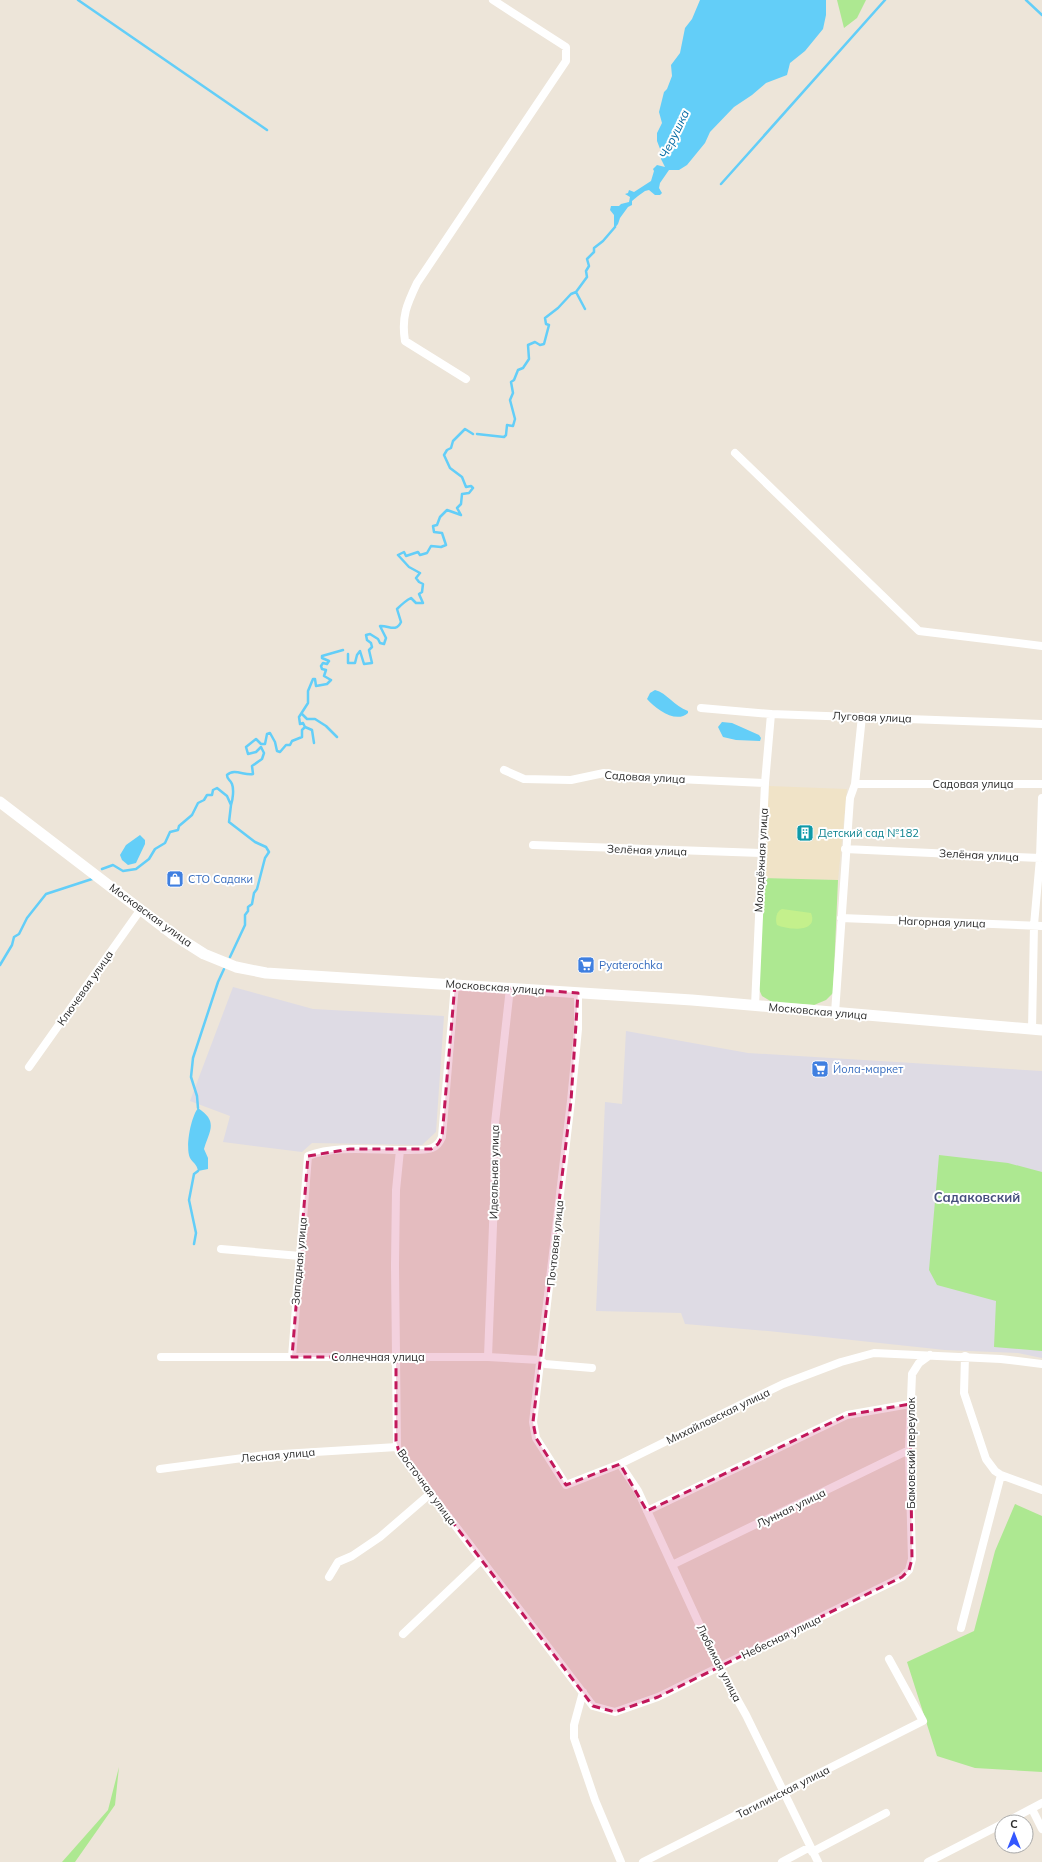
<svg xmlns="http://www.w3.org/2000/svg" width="1042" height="1862" font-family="Mulish,sans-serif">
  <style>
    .industrial { fill: #dedbe4 }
    .education { fill: #f0e3c7 }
    .green { fill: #ade891 }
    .pitch { fill: #c4f08c }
    .water { fill: #63cef8 }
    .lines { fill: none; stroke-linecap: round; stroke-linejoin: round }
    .stream { stroke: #63cef8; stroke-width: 2.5 }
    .street { stroke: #fff; stroke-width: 8 }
    .secondary { stroke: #fff; stroke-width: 11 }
    .marked { fill: #c2185b; fill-opacity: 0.2; stroke: #c2185b; stroke-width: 3; stroke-dasharray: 8 5; stroke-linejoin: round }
    .labels { text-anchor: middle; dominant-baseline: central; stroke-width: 4; stroke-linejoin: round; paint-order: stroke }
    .street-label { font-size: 11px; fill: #292929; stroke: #fff }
    .culture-label { font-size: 11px; fill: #0d838f; stroke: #fff; text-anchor: start }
    .shop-label { font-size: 11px; fill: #366cbe; stroke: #fff; text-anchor: start }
    .water-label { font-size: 12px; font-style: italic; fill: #036aa3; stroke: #fff }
    .quarter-label { font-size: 13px; font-weight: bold; fill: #464f7d; stroke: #fff }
  </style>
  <rect width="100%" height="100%" fill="#ede5d9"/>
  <path class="industrial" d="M233,987L313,1009L444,1016L436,1132L422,1145L312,1143L302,1152L223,1142L230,1116L190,1101Z
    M626,1031L748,1053L1042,1071V1358L1018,1353L945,1350L768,1331L685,1324L681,1313L596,1311L605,1102L622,1104Z"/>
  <path class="education" d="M769,786L847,789L838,880L763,878Z"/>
  <path class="green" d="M837,0H866L857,18L844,28Z
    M763,878L838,880L833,993L826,1000L814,1005L772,1002L762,996L758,987Z
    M939,1155L1008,1163L1042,1172V1351L994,1347L996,1301L937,1285L929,1270Z
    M1015,1504L1042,1516V1772L975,1768L937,1756L907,1662L974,1631L995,1551Z
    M119,1767L115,1805L75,1862H62L108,1810Z"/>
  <path class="pitch" d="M782,909L811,913C819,933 788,930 777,925C775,920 776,911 782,909Z"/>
  <path class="water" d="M700,0H826V15L823,29L805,51L790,63L787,75L766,83L752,95L734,107L710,132L705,143L687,165L679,170H669L660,183L659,188L662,193L660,195H655L649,190L645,191L638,196L632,201V205L628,207L620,218L618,224L614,229V215L610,210L611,206H619L621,204L629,202L630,197L625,194L628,193L629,190L634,192L651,181L654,171L653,169L657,165L665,167L661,159L662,154L657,141V133L662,123L659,112L664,92L667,89L672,76L671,65L680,53L685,28L692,19Z
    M655,690C667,693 674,706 688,711V713C676,724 656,709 647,699L650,693Z
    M722,722L732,723L759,735L761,738L760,741L736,740L723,737L718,727Z
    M140,835L145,840V844L136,863L128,865L122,860L120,855L126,845Z
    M198,1108C219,1122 209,1131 204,1149L208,1158V1169L198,1171C197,1164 193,1163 190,1158C185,1147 191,1117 198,1108Z"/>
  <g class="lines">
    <path class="stream" d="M78,0L267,130
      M1026,0L1042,15
      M721,184L885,0
      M576,292L585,309
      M477,434L504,437L506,435L507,425L513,426L515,419L510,400L513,393L511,382L514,380L518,370L523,368L529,359L528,345L535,342L540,345L544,344L549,325L546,324L545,318L558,308L571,294L576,292L587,277L586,271L589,266L587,259L594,252V248L603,241L615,227
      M348,654V663H355L357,655L360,651L364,664L372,663L369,650L372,647L371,643L367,640L366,635L370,634L378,639L380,643L384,644L386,638L380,626C388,625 396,633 401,622L397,609C400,606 407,600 411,598L416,603H423L419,594L422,592L423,584L419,582L416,578L420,573L409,567L398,555L404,552L406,556L418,552L420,555L427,553L431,546L441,547L446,545L442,533L434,532L433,526L437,525L440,517L447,510L461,515L457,508L461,504L462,494L469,493L473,488L471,486L466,487L462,477L450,468L444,455L447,450L451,448L453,441L465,429L473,434
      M302,714L307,719H315L326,726L337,737
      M305,727L312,730L314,743
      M102,869L113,865L123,871L136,869L149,859L155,849L165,843L170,832L178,830L179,826L192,815L198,803L204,800L207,795H212L213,790L217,788L227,796L231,805C233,799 234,789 232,784C230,779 227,780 227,775C234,768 245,776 253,774L252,766L262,759L264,753L261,747L256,752L248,754L246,747L256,739L261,744H265L267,734L270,733L275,742L277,751L280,752L286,745H290L292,741L302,737V730L305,727L303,723L300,724L299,717L308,703V691L313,679H315L316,686L327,684L331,680L324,676L326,670L322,669L321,666L323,663L327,664L329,661L322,658V656L343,650
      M230,957L245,925V915L248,911V907L252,904L254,893L257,889L265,858L269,852L266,847L255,842L229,822L231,805
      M0,965L12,945L14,937L19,934L27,918L46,894L92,879
      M198,1108L197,1096L191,1077L193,1058L218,982L224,969
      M194,1244L196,1233L189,1200L194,1174L198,1171"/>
    <path class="street" d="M466,379L405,341C401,317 407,304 417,283L566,61V47L493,0
      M735,453L919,631L1042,646
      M701,708L771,714L1042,724
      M504,770L524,779L571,780L604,773L634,777L765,783
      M855,784H1042
      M533,845L761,853
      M845,849L1040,858
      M841,918L1042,926
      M578,993V1029L571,1101L533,1422L536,1438L566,1485L620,1464L783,1384L841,1362L874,1353L1001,1359L1042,1364
      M755,1006L765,783L771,714
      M835,1013L850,798L855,784L862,716
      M1032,1030L1034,925L1040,858L1042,798
      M29,1067L141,909
      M400,1150L396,1190L395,1265L397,1447L399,1452L593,1706L615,1712L658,1697L902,1577L909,1570L912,1559L909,1450L912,1374L919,1363L930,1355
      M221,1249L300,1256
      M965,1356L964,1393L986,1459L995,1471L1001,1475L1042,1490
      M161,1357H488L540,1360L545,1364L592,1368
      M292,1357L308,1156C338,1144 378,1151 410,1150C417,1149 426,1151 432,1148C437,1146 440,1142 442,1137L455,984
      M488,1357L494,1199L495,1123L510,988
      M620,1464L638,1491L719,1667L746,1715L818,1862
      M160,1469L266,1455L397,1447
      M647,1511L847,1415L910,1404
      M672,1565L909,1450
      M329,1577L338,1562L352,1556L380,1537L431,1493
      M961,1628L1001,1475
      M403,1634L481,1560
      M583,1692L574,1725V1738L595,1800L621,1862
      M1032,1809L1042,1829
      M1006,1822L1042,1803
      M812,1852L886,1813
      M643,1862L923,1721L889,1659
      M782,1862L810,1847
      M928,1862L1002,1824"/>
    <path class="secondary" d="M0,802L171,933L204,954L236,967L266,973L692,1000L1042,1030"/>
  </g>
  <path class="marked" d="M455,984L578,993L571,1101L533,1422L536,1438L566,1485L620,1464L647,1511L847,1415L910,1404L912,1559L909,1570L902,1577L658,1697L615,1712L593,1706L399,1452L396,1441V1357H292L308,1156L350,1149H431L438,1144L442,1137Z"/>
  <defs>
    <g id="building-square" transform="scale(0.9)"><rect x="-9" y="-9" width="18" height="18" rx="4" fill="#0f9aa8" stroke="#fff"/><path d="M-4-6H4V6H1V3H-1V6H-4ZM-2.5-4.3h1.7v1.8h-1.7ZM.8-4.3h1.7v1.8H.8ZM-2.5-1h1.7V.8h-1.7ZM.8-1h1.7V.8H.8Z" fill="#fff"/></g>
    <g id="shop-square" transform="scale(0.9)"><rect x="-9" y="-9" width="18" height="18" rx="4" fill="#3f7fe0" stroke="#fff"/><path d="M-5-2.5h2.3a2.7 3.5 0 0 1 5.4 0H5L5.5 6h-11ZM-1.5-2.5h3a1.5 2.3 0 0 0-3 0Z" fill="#fff"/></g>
    <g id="supermarket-square" transform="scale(0.9)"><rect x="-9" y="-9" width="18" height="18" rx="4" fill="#3f7fe0" stroke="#fff"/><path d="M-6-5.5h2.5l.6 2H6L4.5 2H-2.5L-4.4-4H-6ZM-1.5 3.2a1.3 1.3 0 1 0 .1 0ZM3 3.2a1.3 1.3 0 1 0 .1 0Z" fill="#fff"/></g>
  </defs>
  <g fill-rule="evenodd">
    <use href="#building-square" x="805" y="833"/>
    <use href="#shop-square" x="175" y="879"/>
    <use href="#supermarket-square" x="586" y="965"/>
    <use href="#supermarket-square" x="820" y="1069"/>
  </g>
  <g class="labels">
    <g class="street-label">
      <text transform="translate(872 717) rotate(2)">Луговая улица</text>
      <text transform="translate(645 777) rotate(3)">Садовая улица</text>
      <text x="973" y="784">Садовая улица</text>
      <text transform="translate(647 850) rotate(2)">Зелёная улица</text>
      <text transform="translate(979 855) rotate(3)">Зелёная улица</text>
      <text transform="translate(761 860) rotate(-87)">Молодёжная улица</text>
      <text transform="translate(151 915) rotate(36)">Московская улица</text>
      <text transform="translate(942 922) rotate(2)">Нагорная улица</text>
      <text transform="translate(495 987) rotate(4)">Московская улица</text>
      <text transform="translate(85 988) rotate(-55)">Ключевая улица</text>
      <text transform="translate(818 1011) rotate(5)">Московская улица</text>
      <text transform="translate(494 1172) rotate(-89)">Идеальная улица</text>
      <text transform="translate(555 1243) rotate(-84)">Почтовая улица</text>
      <text transform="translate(299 1261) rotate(-85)">Западная улица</text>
      <text x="378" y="1357">Солнечная улица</text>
      <text transform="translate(718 1416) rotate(-26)">Михайловская улица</text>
      <text transform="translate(911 1453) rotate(-90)">Бамовский переулок</text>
      <text transform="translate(278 1455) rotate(-5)">Лесная улица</text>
      <text transform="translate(427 1487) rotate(54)">Восточная улица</text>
      <text transform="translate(791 1508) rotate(-26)">Лунная улица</text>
      <text transform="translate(781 1637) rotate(-26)">Небесная улица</text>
      <text transform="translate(719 1663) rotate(63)">Любимая улица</text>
      <text transform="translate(783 1792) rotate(-27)">Тагилинская улица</text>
    </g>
    <g class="culture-label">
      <text x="818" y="833">Детский сад №182</text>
    </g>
    <g class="shop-label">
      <text x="188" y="879">СТО Садаки</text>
      <text x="599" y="965">Pyaterochka</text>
      <text x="833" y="1069">Йола-маркет</text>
    </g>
    <g class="water-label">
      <text transform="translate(674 134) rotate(-64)">Черушка</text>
    </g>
    <g class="quarter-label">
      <text x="977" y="1197">Садаковский</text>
    </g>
  </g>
  <g transform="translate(1014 1834)"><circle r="19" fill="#ffffff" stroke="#a9a9a9"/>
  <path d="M0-3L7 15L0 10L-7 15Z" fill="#3457ff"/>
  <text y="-6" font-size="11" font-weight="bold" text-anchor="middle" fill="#292929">С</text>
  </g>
</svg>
